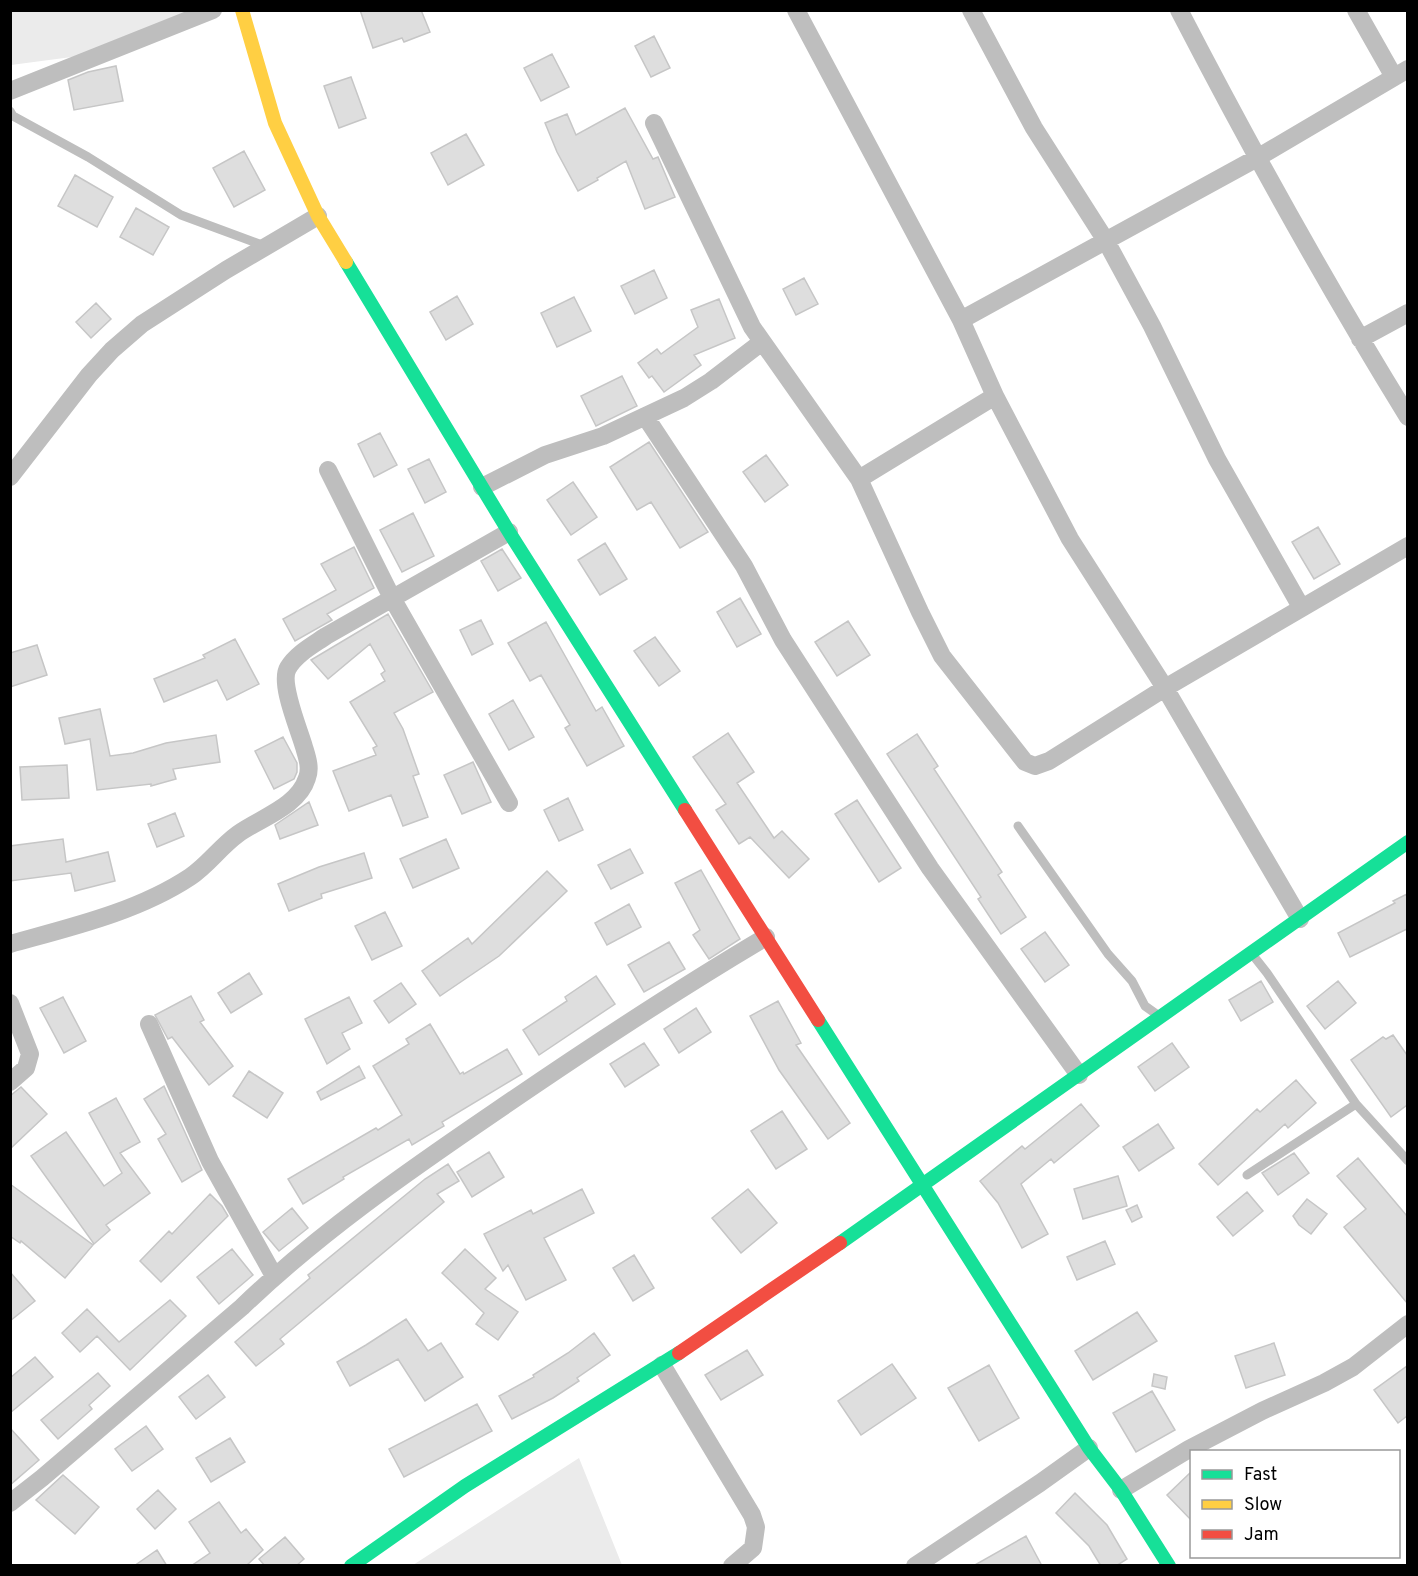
<svg xmlns="http://www.w3.org/2000/svg" width="1418" height="1576" font-family="Overpass,sans-serif">
  <style>
    .green { fill: #ebebeb }
    .building { fill: #dedede; stroke: #c6c6c6; stroke-width: 1.5 }
    .lines { fill: none; stroke-linecap: round; stroke-linejoin: round }
    .lane { stroke: #bebebe; stroke-width: 9 }
    .street { stroke: #bebebe; stroke-width: 18 }
    .fast { stroke: #16e098; stroke-width: 14 }
    .slow { stroke: #ffcf43; stroke-width: 14 }
    .jam { stroke: #f24e42; stroke-width: 14 }
  </style>
  <rect width="100%" height="100%" fill="#fff"/>
  <path class="green" d="M10,11H193L87,55L11,65Z
    M579,1458L622,1565H413Z"/>
  <path class="building" d="M360,10H421L430,32L404,42L402,38L373,48Z
    M654,36L670,68L651,77L635,46Z
    M552,54L569,87L541,101L524,68Z
    M116,66L123,101L74,110L68,80L88,72Z
    M351,77L366,118L339,128L324,86Z
    M625,108L653,159L658,157L675,197L645,209L626,161L597,178L598,180L578,191L557,152L545,123L567,114L576,135Z
    M466,134L484,165L448,185L431,153Z
    M244,151L265,190L234,207L213,168Z
    M75,175L113,197L97,227L58,206Z
    M136,208L169,227L153,255L120,237Z
    M654,270L667,298L635,314L621,286Z
    M804,278L818,304L796,315L783,289Z
    M457,296L473,324L446,340L430,312Z
    M574,297L591,331L557,347L541,313Z
    M719,299L735,338L694,355L701,365L664,392L652,376L649,378L638,363L657,349L661,354L698,327L691,310Z
    M96,303L111,319L91,338L76,322Z
    M622,376L637,406L596,426L581,396Z
    M380,433L397,465L374,477L358,444Z
    M649,442L708,532L680,548L651,502L637,510L610,467Z
    M766,455L788,485L765,502L743,472Z
    M429,459L446,492L425,503L408,469Z
    M573,482L597,517L571,535L547,500Z
    M413,513L434,556L402,572L380,530Z
    M1318,527L1340,564L1314,579L1292,542Z
    M605,543L627,579L600,595L578,560Z
    M354,547L374,588L327,614L332,620L295,641L283,619L336,590L321,564Z
    M502,549L521,578L498,591L481,561Z
    M740,598L761,634L737,647L717,612Z
    M388,614L433,692L394,713L403,729L419,774L413,776L428,817L403,826L391,795L349,811L333,771L376,755L373,748L377,746L350,702L385,681L381,674L385,671L370,644L328,679L311,660Z
    M481,620L493,644L472,655L460,630Z
    M848,621L870,655L837,676L815,642Z
    M546,622L596,711L602,707L624,746L587,766L565,728L570,725L541,675L530,681L508,643Z
    M655,637L680,671L659,686L634,651Z
    M235,639L259,684L227,700L217,680L164,702L154,679L205,658L203,655Z
    M37,645L47,675L10,687V653Z
    M513,700L534,737L509,750L489,714Z
    M100,709L110,756L133,753L166,743L216,735L220,762L173,769L176,779L151,786V784L97,790L90,739L65,744L59,718Z
    M728,733L754,772L737,783L774,838L782,831L809,859L789,878L750,837L739,844L716,810L726,804L693,757Z
    M917,734L938,766L934,769L1002,872L998,875L1026,917L1001,934L978,899L981,897L887,754Z
    M283,737L297,763V772L294,779L274,789L255,751Z
    M473,762L491,802L462,814L444,775Z
    M67,765L69,798L22,800L20,767Z
    M568,798L583,830L559,841L544,810Z
    M857,800L901,868L879,882L835,814Z
    M309,802L318,825L280,839L275,825Z
    M175,813L184,836L157,847L148,824Z
    M63,839L66,862L108,852L115,881L75,891L71,873L10,881V846Z
    M446,839L459,868L413,888L400,859Z
    M630,849L643,873L611,889L598,865Z
    M364,853L372,878L321,894L322,898L289,911L278,884L319,867Z
    M701,870L740,939L709,959L693,935L700,930L675,883Z
    M547,871L567,891L499,956L440,996L422,971L468,938L472,944Z
    M1407,894V929L1350,957L1338,933L1395,903L1393,901Z
    M629,904L641,927L607,945L595,923Z
    M385,912L402,946L372,960L355,926Z
    M1045,932L1069,965L1045,982L1021,949Z
    M669,942L685,969L644,992L628,965Z
    M249,973L262,994L231,1013L218,993Z
    M596,976L615,1004L539,1055L523,1030L567,1001L565,997Z
    M1261,981L1273,1002L1241,1021L1229,1000Z
    M1338,981L1356,1003L1325,1029L1307,1006Z
    M401,983L416,1004L389,1023L374,1001Z
    M191,996L204,1020L200,1022L233,1066L209,1085L172,1037L168,1039L155,1015Z
    M63,997L86,1041L64,1053L40,1008Z
    M349,997L362,1023L342,1033L350,1049L327,1064L305,1019Z
    M778,1001L801,1043L796,1045L850,1123L828,1139L779,1070L750,1016Z
    M696,1008L711,1032L679,1053L664,1029Z
    M430,1024L460,1074L463,1072L464,1074L507,1049L522,1074L442,1122L444,1126L412,1145L409,1139L343,1177L344,1179L303,1204L288,1179L376,1128L378,1130L402,1115L373,1066L409,1044L406,1039Z
    M1393,1035L1407,1055V1105L1391,1117L1351,1060L1383,1037L1386,1039Z
    M644,1043L659,1065L625,1087L610,1064Z
    M1172,1043L1189,1067L1155,1091L1138,1067Z
    M359,1066L365,1078L321,1100L317,1092Z
    M249,1071L283,1093L267,1118L233,1096Z
    M1296,1080L1316,1103L1288,1128L1285,1124L1218,1185L1199,1164L1257,1109L1260,1112Z
    M164,1086L202,1170L182,1182L158,1139L166,1134L144,1099Z
    M21,1087L47,1114L10,1149V1096Z
    M116,1098L140,1142L120,1153L150,1193L106,1225L110,1230L94,1244L31,1156L66,1132L104,1186L122,1173L89,1113Z
    M1081,1104L1099,1126L1054,1163L1051,1159L1021,1184L1048,1234L1022,1248L998,1203L980,1181L1022,1146L1025,1149Z
    M782,1111L807,1149L776,1169L751,1131Z
    M1158,1124L1174,1148L1139,1171L1123,1147Z
    M489,1152L504,1177L472,1197L457,1172Z
    M1294,1153L1309,1173L1278,1195L1262,1173Z
    M1358,1158L1407,1216V1303L1344,1227L1366,1209L1337,1176Z
    M448,1164L459,1181L437,1194L444,1202L280,1339L284,1344L256,1366L235,1342L310,1278L308,1275L425,1179Z
    M1118,1176L1127,1206L1083,1219L1074,1189Z
    M10,1184L93,1245L65,1278L21,1241L20,1243L10,1236Z
    M582,1189L594,1213L544,1238L566,1280L526,1300L508,1265L503,1271L484,1234L531,1210L533,1214Z
    M748,1189L777,1223L741,1253L712,1218Z
    M1247,1192L1263,1211L1233,1236L1217,1217Z
    M210,1194L222,1206L228,1216L161,1282L140,1261L169,1231L172,1234Z
    M1307,1199L1327,1214L1311,1234L1299,1225L1293,1216Z
    M1137,1205L1142,1217L1132,1222L1126,1210Z
    M292,1208L308,1228L279,1251L263,1232Z
    M1105,1241L1115,1264L1077,1280L1067,1257Z
    M232,1249L253,1275L219,1304L197,1277Z
    M465,1249L496,1278L485,1289L518,1312L498,1340L476,1324L484,1313L442,1273Z
    M634,1255L654,1288L633,1301L613,1268Z
    M10,1272L35,1301L10,1321Z
    M170,1300L186,1316L130,1370L97,1336L80,1352L62,1333L87,1309L119,1342Z
    M1137,1312L1157,1341L1093,1380L1075,1351Z
    M406,1319L428,1351L441,1343L463,1377L425,1401L398,1359L350,1386L337,1362L366,1345Z
    M594,1333L610,1355L577,1378L579,1381L553,1398L512,1419L499,1396L534,1377L533,1375L568,1353Z
    M1274,1343L1285,1375L1246,1388L1235,1356Z
    M747,1350L763,1375L721,1400L705,1375Z
    M35,1357L53,1377L10,1413V1378Z
    M892,1364L916,1398L861,1435L838,1401Z
    M989,1365L1019,1418L979,1441L948,1388Z
    M1407,1366V1416L1398,1423L1374,1390Z
    M98,1373L110,1386L89,1405L92,1409L58,1439L41,1420Z
    M1154,1374L1167,1377L1165,1389L1152,1386Z
    M208,1375L225,1397L196,1419L179,1397Z
    M1152,1391L1175,1430L1136,1452L1113,1413Z
    M477,1404L492,1431L404,1477L389,1449Z
    M146,1426L163,1449L132,1471L115,1449Z
    M10,1428L39,1460L10,1485Z
    M230,1438L245,1462L211,1482L196,1458Z
    M1191,1472V1520L1167,1495Z
    M63,1475L99,1507L75,1534L36,1500Z
    M158,1490L176,1509L155,1529L137,1509Z
    M1075,1493L1107,1525L1127,1559L1116,1566H1101L1089,1546L1056,1513Z
    M219,1502L241,1533L246,1529L263,1550L246,1566H191L210,1553L189,1522Z
    M1026,1536L1042,1566H973Z
    M285,1537L304,1559L296,1566H265L259,1559Z
    M157,1550L167,1566H134Z"/>
  <g class="lines">
    <path class="lane" d="M10,111L13,116L88,157L181,215L265,246
      M1018,826L1108,954L1132,981L1145,1006L1159,1016
      M1252,954L1267,973L1356,1104L1408,1161
      M1247,1175L1356,1104"/>
    <path class="street" d="M796,10L961,320L995,396L1070,539L1165,688L1300,919
      M971,10L1034,128L1106,241L1152,326L1217,459L1301,607
      M1179,10C1251,149 1326,284 1408,417
      M1356,10L1394,77
      M10,91L213,10
      M654,123L752,327L859,479L920,612L942,656L1025,762L1035,766L1049,761L1165,688L1408,546
      M961,320L1257,158L1408,69
      M1360,339L1408,313
      M645,416L744,566L783,640L930,868L1079,1075
      M328,470L392,598L509,803
      M10,477L89,375L112,350L142,324L226,270L318,216
      M859,479L995,396
      M482,487L545,455L603,436L684,398L711,381L762,342
      M10,944C71,927 137,912 190,877C208,865 220,847 238,834C260,818 298,807 307,778C311,768 307,757 304,747C299,729 279,683 288,668C296,654 313,645 326,636L509,532
      M10,1003L30,1054L26,1068L10,1082
      M149,1024L210,1161L274,1276
      M662,1365L752,1515L756,1527L753,1548L732,1566
      M1121,1490L1189,1449L1262,1411L1324,1383L1353,1367L1408,1324
      M10,1503L42,1478L242,1307C319,1233 407,1172 495,1112C584,1051 673,992 766,937
      M915,1566L1040,1483L1089,1448"/>
    <path class="fast" d="M346,262L509,532L685,810
      M818,1020L1089,1448L1121,1490L1169,1566
      M840,1243L1408,842
      M351,1566L465,1486L679,1353"/>
    <path class="slow" d="M242,10L275,123L318,216L346,262"/>
    <path class="jam" d="M685,810L818,1020
      M679,1353L840,1243"/>
  </g>
  <rect width="1418" height="1576" fill="none" stroke="#000000" stroke-width="24"/>
  <rect x="1190" y="1450" width="210" height="108" fill="#ffffff" stroke="#999999" stroke-width="1.5"/>
  <rect x="1202" y="1470" width="30" height="9" fill="#16e098" stroke="#999999" stroke-width="1.5"/>
  <text x="1244" y="1480" font-size="18" fill="#000000">Fast</text>
  <rect x="1202" y="1500" width="30" height="9" fill="#ffcf43" stroke="#999999" stroke-width="1.5"/>
  <text x="1244" y="1510" font-size="18" fill="#000000">Slow</text>
  <rect x="1202" y="1530" width="30" height="9" fill="#f24e42" stroke="#999999" stroke-width="1.5"/>
  <text x="1244" y="1540" font-size="18" fill="#000000">Jam</text>
</svg>
